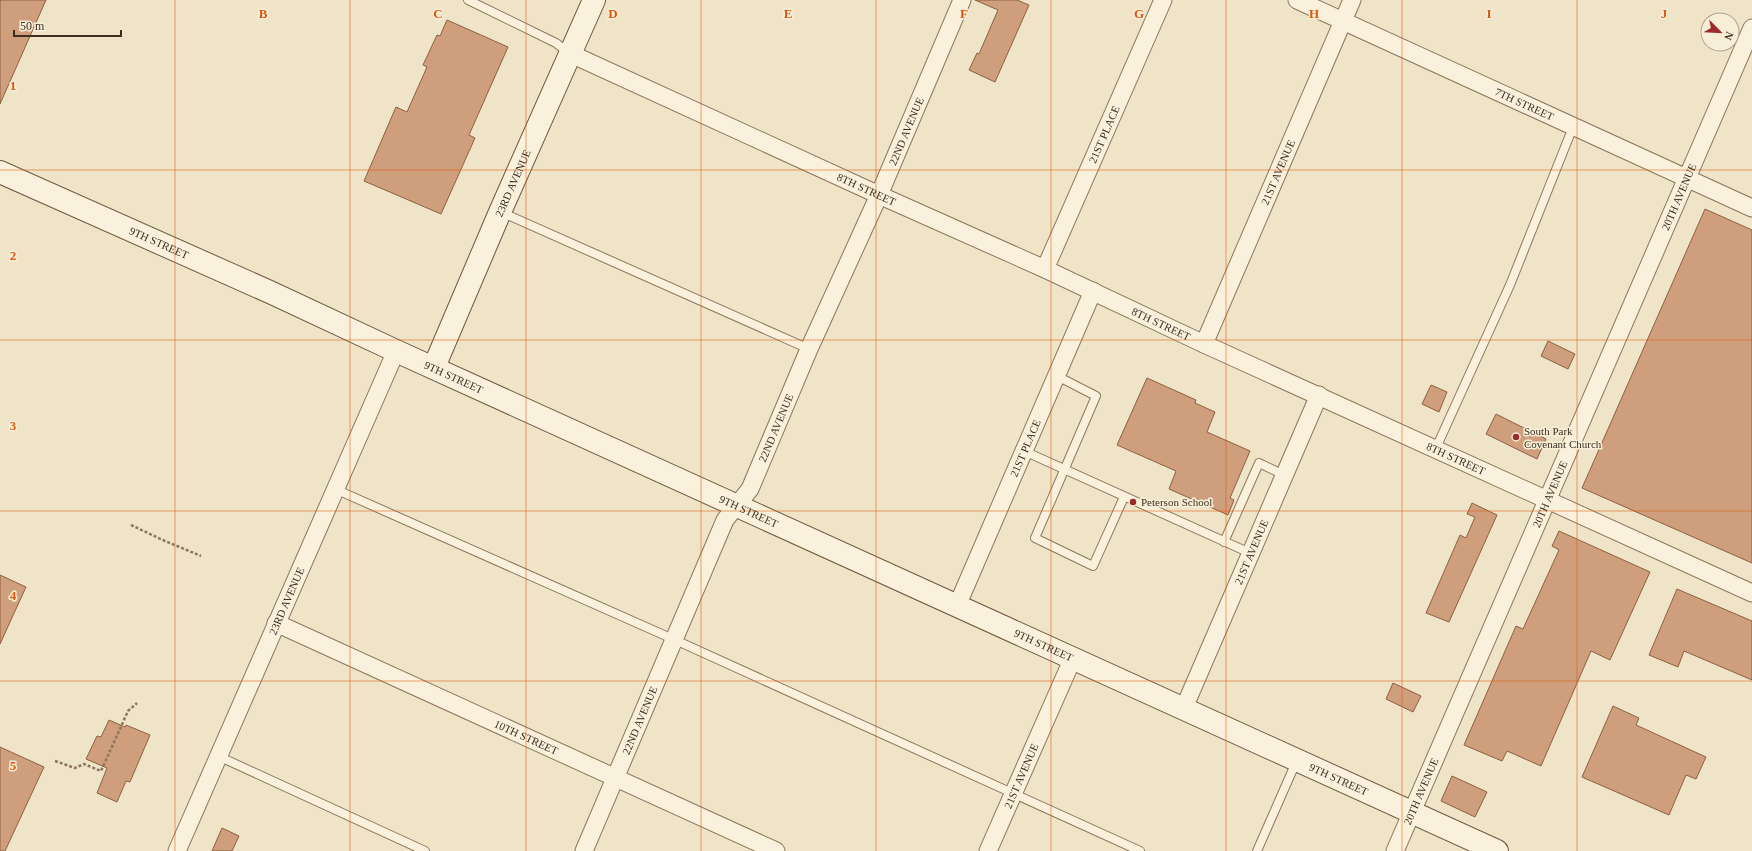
<svg xmlns="http://www.w3.org/2000/svg" width="1752" height="851" font-family="Georgia,serif">
  <style>
    .building { fill: #cf9f7d; stroke: #8d5f41 }
    .lines { fill: none; stroke-linecap: round; stroke-linejoin: round }
    .lane-casing { stroke: #8d765c; stroke-width: 10 }
    .street-casing { stroke: #8d765c; stroke-width: 19 }
    .secondary-casing { stroke: #6f573f; stroke-width: 24 }
    .path { stroke: #8d765c; stroke-width: 2.5; stroke-dasharray: 3 2; stroke-linecap: butt }
    .lane { stroke: #faf1dc; stroke-width: 8 }
    .street { stroke: #faf1dc; stroke-width: 17 }
    .secondary { stroke: #faf1dc; stroke-width: 22 }
    .grid { fill: none; stroke: #df570d; stroke-width: 1; stroke-opacity: 0.55 }
    .poi-dot { fill: #9e2a2b; stroke: #f7eed8; stroke-width: 1.5 }
    .labels { text-anchor: middle; dominant-baseline: central; stroke-width: 3; stroke-linejoin: round; paint-order: stroke }
    .street-label { font-size: 11px; fill: #3d2e20; stroke: #f7eed8 }
    .poi-label { font-size: 11px; fill: #3d2e20; stroke: #f7eed8; text-anchor: start }
    .grid-label { font-size: 13px; text-anchor: middle; font-weight: bold; fill: #df570d; stroke: #f7eed8; stroke-width: 3; stroke-linejoin: round; paint-order: stroke }
  </style>
  <rect width="100%" height="100%" fill="#f0e4c8"/>
  <path class="building" d="M0,0H46L0,104Z
    M975,0H1017L1029,5L995,82L969,70L977,53L979,54L998,10Z
    M447,20L508,47L469,135L475,138L441,214L364,181L396,107L407,112L427,67L423,65L437,35L440,36Z
    M1705,209L1752,230V563L1582,488Z
    M1548,341L1575,354L1568,369L1541,356Z
    M1147,378L1196,400L1195,403L1215,412L1207,432L1250,451L1230,498L1234,500L1228,515L1169,489L1176,471L1117,445Z
    M1431,385L1447,392L1439,412L1422,404Z
    M1496,414L1546,439L1537,459L1486,434Z
    M1472,503L1497,515L1449,622L1426,613L1460,535L1466,538L1475,517L1467,514Z
    M1559,531L1650,572L1610,660L1591,651L1541,766L1507,751L1502,761L1464,745L1516,626L1523,629L1559,550L1552,546Z
    M0,575L26,587L0,644Z
    M1677,589L1752,621V680L1684,651L1678,667L1649,655Z
    M1393,683L1421,696L1413,712L1386,699Z
    M1613,706L1639,718L1636,725L1706,757L1696,779L1686,775L1669,815L1582,777Z
    M109,720L125,727L126,725L150,735L130,782L126,781L117,802L97,793L107,768L86,759L97,736L101,737Z
    M0,747L44,767L5,851H0Z
    M1452,776L1487,792L1475,817L1441,801Z
    M222,828L239,836L232,851H212Z"/>
  <g class="lines">
    <g class="lane-casing">
      <path id="lane" d="M468,0L556,43L570,54
        M501,212L809,349
        M1057,376L1096,396L1035,538L1093,566L1124,497
        M1436,448L1510,285L1573,127
        M1024,451L1250,553
        M335,489L673,639L1140,851
        M1224,542L1259,463L1284,475
        M218,756L425,851
        M1257,851L1297,760"/>
    </g>
    <g class="street-casing">
      <g id="street">
        <path id="s1" d="M1297,0L1752,208"/>
        <path id="s2" d="M571,54L879,195L1045,269L1204,344L1752,593"/>
        <path id="s3" d="M1045,269L1163,0"/>
        <path id="s4" d="M1204,344L1352,0"/>
        <path id="s5" d="M957,606L1093,291"/>
        <path id="s6" d="M276,623L776,851"/>
        <path id="s7" d="M1184,708L1319,395"/>
        <path id="s8" d="M177,851L396,351"/>
        <path id="s9" d="M584,851L725,520L750,489L809,349L879,195L962,0"/>
        <path id="s10" d="M988,851L1073,658"/>
        <path id="s11" d="M1395,851L1752,28"/>
      </g>
    </g>
    <g class="secondary-casing">
      <g id="secondary">
        <path id="s12" d="M0,172L272,293L396,351L1497,851"/>
        <path id="s13" d="M434,367L500,212L594,0"/>
      </g>
    </g>
    <path class="path" d="M131,525L165,541L201,556
      M55,761L75,768L84,764L101,771L128,711L137,703"/>
    <use href="#lane" class="lane"/>
    <use href="#street" class="street"/>
    <use href="#secondary" class="secondary"/>
  </g>
  <path class="grid" d="M175,0V851M350,0V851M526,0V851M701,0V851M876,0V851M1051,0V851M1226,0V851M1402,0V851M1577,0V851M0,170H1752M0,340H1752M0,511H1752M0,681H1752"/>
  <g class="poi-dot">
    <circle cx="1516" cy="437" r="4"/>
    <circle cx="1133" cy="502" r="4"/>
  </g>
  <g class="labels">
    <g class="street-label">
      <text stroke="none"><textPath href="#s1" startOffset="250">7TH STREET</textPath></text>
      <text stroke="none"><textPath href="#s9" startOffset="790">22ND AVENUE</textPath></text>
      <text stroke="none"><textPath href="#s3" startOffset="147">21ST PLACE</textPath></text>
      <text stroke="none"><textPath href="#s4" startOffset="187">21ST AVENUE</textPath></text>
      <text stroke="none"><textPath href="#s13" startOffset="200">23RD AVENUE</textPath></text>
      <text stroke="none"><textPath href="#s2" startOffset="325">8TH STREET</textPath></text>
      <text stroke="none"><textPath href="#s11" startOffset="713">20TH AVENUE</textPath></text>
      <text stroke="none"><textPath href="#s12" startOffset="174">9TH STREET</textPath></text>
      <text stroke="none"><textPath href="#s2" startOffset="649">8TH STREET</textPath></text>
      <text stroke="none"><textPath href="#s12" startOffset="498">9TH STREET</textPath></text>
      <text stroke="none"><textPath href="#s9" startOffset="466">22ND AVENUE</textPath></text>
      <text stroke="none"><textPath href="#s5" startOffset="172">21ST PLACE</textPath></text>
      <text stroke="none"><textPath href="#s2" startOffset="973">8TH STREET</textPath></text>
      <text stroke="none"><textPath href="#s11" startOffset="389">20TH AVENUE</textPath></text>
      <text stroke="none"><textPath href="#s12" startOffset="822">9TH STREET</textPath></text>
      <text stroke="none"><textPath href="#s7" startOffset="170">21ST AVENUE</textPath></text>
      <text stroke="none"><textPath href="#s8" startOffset="273">23RD AVENUE</textPath></text>
      <text stroke="none"><textPath href="#s12" startOffset="1146">9TH STREET</textPath></text>
      <text stroke="none"><textPath href="#s9" startOffset="142">22ND AVENUE</textPath></text>
      <text stroke="none"><textPath href="#s6" startOffset="275">10TH STREET</textPath></text>
      <text stroke="none"><textPath href="#s10" startOffset="82">21ST AVENUE</textPath></text>
      <text stroke="none"><textPath href="#s12" startOffset="1470">9TH STREET</textPath></text>
      <text stroke="none"><textPath href="#s11" startOffset="65">20TH AVENUE</textPath></text>
    </g>
    <g class="poi-label">
      <text x="1524" y="431">South Park<tspan x="1524" dy="13">Covenant Church</tspan></text>
      <text x="1141" y="502">Peterson School</text>
    </g>
  </g>
  <g class="grid-label">
    <text x="263" y="18">B</text>
    <text x="438" y="18">C</text>
    <text x="613" y="18">D</text>
    <text x="788" y="18">E</text>
    <text x="964" y="18">F</text>
    <text x="1139" y="18">G</text>
    <text x="1314" y="18">H</text>
    <text x="1489" y="18">I</text>
    <text x="1664" y="18">J</text>
    <text x="13" y="90">1</text>
    <text x="13" y="260">2</text>
    <text x="13" y="430">3</text>
    <text x="13" y="600">4</text>
    <text x="13" y="770">5</text>
  </g>
  <g transform="translate(1720 32) rotate(114)"><circle r="19" fill="#f7eed8" stroke="#ada18e"/>
  <path d="M0-3L7 15L0 10L-7 15Z" fill="#9e2a2b"/>
  <text y="-6" font-size="11" font-weight="bold" text-anchor="middle" fill="#3d2e20">N</text>
  </g>
  <path d="M14 30v6h107v-6" fill="none" stroke="#3d2e20" stroke-width="2"/>
  <text x="20" y="30" font-size="12" fill="#3d2e20" stroke="#f7eed8" stroke-width="3" paint-order="stroke">50 m</text>
</svg>
